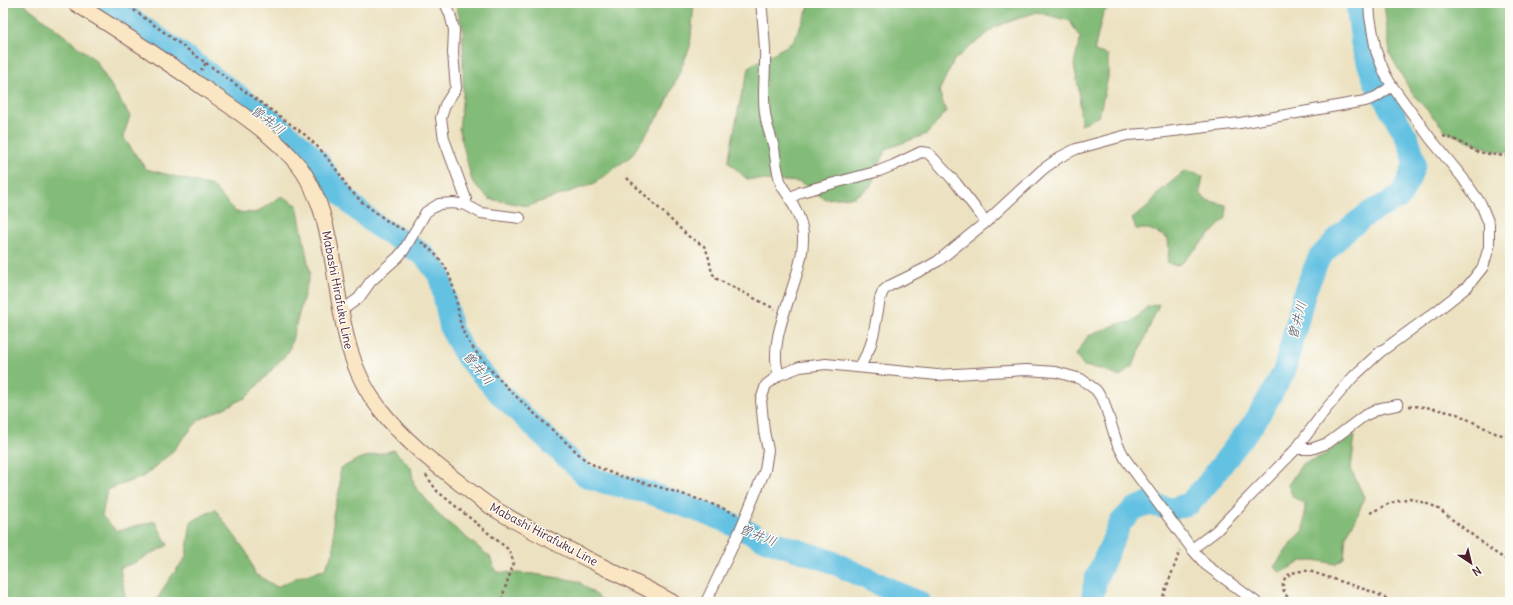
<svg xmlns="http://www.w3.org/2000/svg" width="1513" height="605" font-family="Delius,'Klee One',sans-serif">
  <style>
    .forest { fill: #83bb78; stroke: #666d52 }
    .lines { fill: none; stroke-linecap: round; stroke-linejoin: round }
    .river { stroke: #64c1e2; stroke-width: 23 }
    .street-casing { stroke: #836360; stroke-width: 12 }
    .secondary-casing { stroke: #836360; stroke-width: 17 }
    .path { stroke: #836360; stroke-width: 2.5; stroke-dasharray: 3 3; stroke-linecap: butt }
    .street { stroke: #fff; stroke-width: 10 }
    .secondary { stroke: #fbe6c4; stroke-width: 15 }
    .labels { text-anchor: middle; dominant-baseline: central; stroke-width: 3; stroke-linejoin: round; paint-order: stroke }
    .street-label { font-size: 12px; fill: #4a1f2b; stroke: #fdfcf7 }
    .water-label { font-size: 13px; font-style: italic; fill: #53586b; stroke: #fdfcf7 }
  </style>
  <rect width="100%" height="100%" fill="#fdfcf7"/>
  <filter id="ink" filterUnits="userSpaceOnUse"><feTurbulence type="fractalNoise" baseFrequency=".025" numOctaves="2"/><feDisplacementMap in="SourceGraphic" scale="8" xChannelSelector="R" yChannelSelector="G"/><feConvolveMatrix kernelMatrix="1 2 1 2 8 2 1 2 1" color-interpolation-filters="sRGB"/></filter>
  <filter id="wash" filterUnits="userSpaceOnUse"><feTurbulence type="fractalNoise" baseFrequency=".012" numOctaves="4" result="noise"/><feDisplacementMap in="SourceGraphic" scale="16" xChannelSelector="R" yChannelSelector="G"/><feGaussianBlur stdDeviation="0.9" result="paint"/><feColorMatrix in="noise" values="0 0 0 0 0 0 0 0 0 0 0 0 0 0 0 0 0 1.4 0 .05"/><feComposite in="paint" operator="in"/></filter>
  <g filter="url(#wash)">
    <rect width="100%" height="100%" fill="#ece2c1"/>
    <path class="forest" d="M3,3H23L95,60L130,116L123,137L146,169L212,186L236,212L255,213L282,196L297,205L310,273L289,351L247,397L199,420L171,453L144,476L107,490L102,516L117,531L155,521L168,545L134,563L120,568L126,602H3Z
      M455,3H694L690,47L665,106L631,156L595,183L528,206L489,199L472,181L459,129L463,95V28Z
      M811,3H1114L1103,13L1094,51L1108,55V77L1099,116L1081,125L1079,90L1074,65L1080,38L1070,21L1036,12L995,27L954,60L939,91L946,112L927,134L886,149L870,187L854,197L825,199L800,182L747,179L728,162L742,92L750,66L792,43Z
      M1384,3H1510V152H1497L1447,132L1411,92L1390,54Z
      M1185,171L1203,176L1200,193L1206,200L1226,205V218L1183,262L1176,266L1167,262L1169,251L1168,238L1149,229H1136L1132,219L1148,207L1159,192Z
      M1159,304L1133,366L1119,377L1105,370L1084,366L1076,355L1088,336L1118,324L1131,322L1147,307Z
      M1355,435L1351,469L1364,497L1357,517L1346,536L1344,558L1335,564L1320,561H1302L1281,573L1274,567L1293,541L1304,530L1305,504L1293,497L1288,485L1302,464L1324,455L1343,441Z
      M394,450L411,467L414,485L440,516L490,557L496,572L534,574L578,581L605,602H155L158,598L168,581L186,557L191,522L215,509L247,553L255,574L277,587L298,577L324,570L334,552L333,515L340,487V469L358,459Z"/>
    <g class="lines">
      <path class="river" d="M108,3L190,60L267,117L296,141L317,160L333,184L353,206L377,226L424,255L440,276L451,329L466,356L500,394L586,476L604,482L650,493L723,520L761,538L830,561L908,598L919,602
        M1092,602L1095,581L1121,522L1134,509L1147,504L1173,509L1190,503L1207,484L1256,420L1284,372L1305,291L1319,258L1343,233L1369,213L1400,197L1410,177L1415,162L1408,139L1375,82L1362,45L1357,3"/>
    </g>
  </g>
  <g filter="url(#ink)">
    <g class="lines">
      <g class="street-casing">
        <path id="street" d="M445,3L450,14L454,30L453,53L456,88L445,105L441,118L444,139L466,199V205
          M761,3C763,18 764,33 765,49C766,74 761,100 767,124C769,132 772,140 774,148C776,161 777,174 782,186C784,190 787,193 789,197C796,209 804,225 803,239C803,281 765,336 779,375
          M790,198L801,192L879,171L894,165L921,152L928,153L934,159L956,183L986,222
          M340,309L348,306L359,298L371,281L398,257L404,250L426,212L439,204L453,203L466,205L481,213L520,218
          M860,367L870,347L874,332L880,299L883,291L889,286L922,270L938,261L986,222L1042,170L1060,157L1076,149L1127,135L1157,133L1240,123L1365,101L1376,97L1392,86
          M1296,449H1311L1328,443L1364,416L1381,408L1398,405
          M1192,549L1216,531L1296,449L1326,409L1353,377L1379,353L1438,310L1467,287L1483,267L1489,247V224L1481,204L1462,177L1430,138L1392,86L1385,74L1376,51L1370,17L1369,3
          M706,602L738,535L765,470L768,450L764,431L761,400L766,385L779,375L800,367L826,364L937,375L1026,370L1056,372L1081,379L1096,390L1104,402L1117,443L1126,460L1192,549L1206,565L1256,602"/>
      </g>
      <g class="secondary-casing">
        <path id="secondary" d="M75,3C123,33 170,64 217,97C245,116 277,139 299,166C307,176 313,189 318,201C343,269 332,350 380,409C404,440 431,461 462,485C473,493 485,504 498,511C554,545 615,571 672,602"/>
      </g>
      <path class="path" d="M124,3L206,63L201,70
        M206,63L304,134L320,149L339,173L347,187L362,202L390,223L404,230
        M1443,136L1456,140L1477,152L1510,157
        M627,178L688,236L704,246L708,254L712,273L717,279L775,309
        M421,242C448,262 452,278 458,309C459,320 462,332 468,341C499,386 544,421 583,458C603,473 628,478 652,485C680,493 709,502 736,514
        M1409,406L1426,407L1457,414L1495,433L1510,437
        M426,475L437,491L509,550L514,563L505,588L501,602
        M1370,513L1390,503L1410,498L1436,507L1497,554L1510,562
        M1161,602L1180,551
        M1291,602C1288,598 1284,593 1283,588C1281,573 1298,570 1309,571L1370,591L1394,602"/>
      <use href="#street" class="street"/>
      <use href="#secondary" class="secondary"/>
    </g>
  </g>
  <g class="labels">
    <g class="street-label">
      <text transform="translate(338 290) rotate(79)">Mabashi Hirafuku Line</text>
      <text transform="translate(544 534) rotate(28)">Mabashi Hirafuku Line</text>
    </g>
    <g class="water-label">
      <text transform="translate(268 120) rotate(38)">曽井川</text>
      <text transform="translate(1297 320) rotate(-75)">曽井川</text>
      <text transform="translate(478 368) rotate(51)">曽井川</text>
      <text transform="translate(758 535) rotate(22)">曽井川</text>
    </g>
  </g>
  <rect width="1513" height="605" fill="none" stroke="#fdfcf7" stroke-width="16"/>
  <g transform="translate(1471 563) rotate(145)" stroke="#fdfcf7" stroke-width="3" paint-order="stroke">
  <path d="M0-3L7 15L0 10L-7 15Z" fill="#4a1f2b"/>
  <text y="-6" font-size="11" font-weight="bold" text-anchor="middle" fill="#4a1f2b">N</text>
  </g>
</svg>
